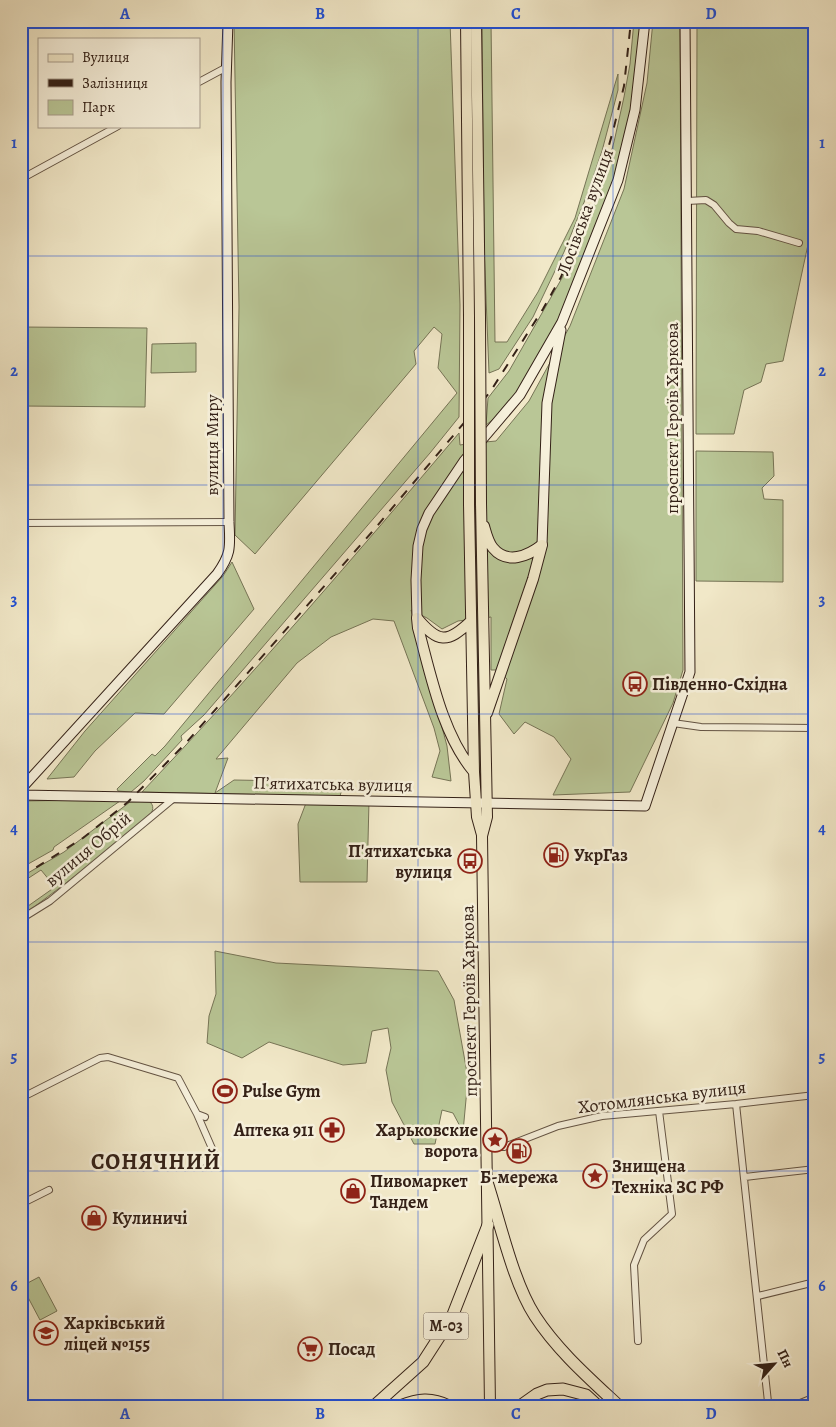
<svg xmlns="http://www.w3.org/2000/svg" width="836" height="1427" font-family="Alegreya,serif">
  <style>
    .green { fill: #b9c696; stroke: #767456 }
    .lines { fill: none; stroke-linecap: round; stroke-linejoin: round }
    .street-casing { stroke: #635343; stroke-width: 8 }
    .secondary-casing { stroke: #342117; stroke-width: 11 }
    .primary-casing { stroke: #342117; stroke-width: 12 }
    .highway-casing { stroke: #342117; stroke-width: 13 }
    .street { stroke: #f6f0db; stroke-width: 6 }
    .secondary { stroke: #f6f0db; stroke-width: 9 }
    .primary { stroke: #f1e8c8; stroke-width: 10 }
    .highway { stroke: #f1e8c8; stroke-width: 11 }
    .rail { stroke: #342117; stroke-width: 2; stroke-dasharray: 9 9; stroke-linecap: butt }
    .primary-bridge-casing { stroke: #342117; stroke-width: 12; stroke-linecap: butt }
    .primary-bridge { stroke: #f1e8c8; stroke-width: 10 }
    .grid { fill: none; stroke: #1d4ed8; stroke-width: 1; stroke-opacity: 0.55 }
    .labels { text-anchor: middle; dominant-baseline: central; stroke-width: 5; stroke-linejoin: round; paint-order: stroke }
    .shield { fill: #f6f0db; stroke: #6e5f52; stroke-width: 1 }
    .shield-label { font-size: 16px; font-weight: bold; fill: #342117 }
    .street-label { font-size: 18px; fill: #342117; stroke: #f6f0db }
    .poi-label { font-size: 18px; font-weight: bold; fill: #342117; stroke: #f6f0db; text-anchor: start }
    .district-label { font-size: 22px; font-weight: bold; letter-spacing: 1px; fill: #342117; stroke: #f6f0db }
    .neatline { fill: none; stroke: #1d4ed8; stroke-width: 2 }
    .grid-label { font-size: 16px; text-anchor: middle; font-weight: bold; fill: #1d4ed8 }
  </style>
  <rect width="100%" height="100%" fill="#f1e8c8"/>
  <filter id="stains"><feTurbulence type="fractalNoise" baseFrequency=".004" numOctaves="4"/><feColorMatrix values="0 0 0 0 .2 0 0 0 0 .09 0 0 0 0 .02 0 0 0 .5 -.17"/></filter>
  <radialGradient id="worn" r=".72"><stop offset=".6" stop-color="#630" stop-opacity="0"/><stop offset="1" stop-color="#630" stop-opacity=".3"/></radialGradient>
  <path class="green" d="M234,21H450L460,305L459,417L430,453L204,715L181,736L182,740L144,781L131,792L118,791L117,789L152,754L155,756L165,746L457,393L438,368L442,334L434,327L414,351L416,364L255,554L235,535L239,307Z
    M470,21H472L474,394L475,443L496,441L529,401L570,326L624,189L647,83L653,21H680L683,670L673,703L630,792L553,795L571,759L554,737L525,722L514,734L499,714L507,679L497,670H491V617L478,619L481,780L478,781L475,619L458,621L442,629L427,618L411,610L447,746L451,781L432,777L440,751L434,728L394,621L373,619L331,637L297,663L216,759L228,758L215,793L234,780L344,782L340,796L142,792C252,676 356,555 459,433L460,445L473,443Z
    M482,21H491L495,342H507L538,292L575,218L618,74V90L602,151L587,195L564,252L533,317L499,369L489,373L484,246Z
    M634,21H643L639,68L620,164L568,304L520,392L501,413L486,425L488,398L509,371L562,278L583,233L602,184L614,142L624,97L630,64Z
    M697,21H815V212L783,361L766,364L761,382L744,390L734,434H696Z
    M21,327L147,328L145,407L21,406Z
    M196,343V372L151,373L152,344Z
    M696,451L773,452L774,476L762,488L764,499L783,500V582L696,581Z
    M232,562L254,609L164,714L135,713L95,751L74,777L47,779L85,731L223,576Z
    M93,800L120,801L54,847L53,850L21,868V801Z
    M149,801C155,806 153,811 149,817L82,871L22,916L21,911L55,887L41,870L21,883V877L64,852L130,802Z
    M369,801L367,882H300L298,824L306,803Z
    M215,951L276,963L438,971L454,1000L468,1078L463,1132L453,1113L442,1110L435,1144H414L392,1102L386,1070L391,1048L388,1028L372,1031L366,1063L343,1065L269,1042L242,1058L207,1043L209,1016L216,994Z
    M39,1277L57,1311L40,1320L22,1286Z"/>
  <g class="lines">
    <g class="street-casing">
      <path id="street" d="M199,82L227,67
        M21,179L118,126
        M687,201L706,200L714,205L729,223L736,229L758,231L799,243
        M21,523L229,522
        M673,723L701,727L815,728
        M21,919L50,901L173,799
        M21,1098L100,1058L108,1057L178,1078L197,1114L205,1117
        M736,1104L768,1402
        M197,1114L214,1153L199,1164
        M487,1147H504L558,1126L602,1116L736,1104L815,1095
        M745,1177L815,1169
        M21,1204L49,1190
        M758,1296L815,1282
        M638,1341L634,1265L644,1240L672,1214L659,1111
        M793,1406L815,1397"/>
    </g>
    <g class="secondary-casing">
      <path id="secondary" d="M542,545L547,403L561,330
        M417,618L416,580L418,546L422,529L429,513L464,461L520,395L562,322L618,180L635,110L645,21
        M21,789L217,574C232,553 230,546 229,522L226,82L228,21
        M21,795L645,806L690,672L685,21"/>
    </g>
    <g class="primary-casing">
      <path id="primary" d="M466,21L469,317
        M476,21L480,318
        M481,503L487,817L482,836L490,1406
        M469,504L474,772L477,817L482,835
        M484,526C486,533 488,542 493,548C507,565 528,556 542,545
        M417,618L418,628C431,675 442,734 474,772
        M417,618C438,643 447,644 471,621
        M487,713L533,579L542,545"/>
    </g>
    <g class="highway-casing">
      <path id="highway" d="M487,1182C500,1222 513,1282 535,1316C557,1350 589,1378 619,1406
        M374,1406L423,1362L452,1317L488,1225
        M400,1406C418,1399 431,1397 449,1406
        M520,1406L537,1394L547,1390L563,1389L586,1395L598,1406"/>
    </g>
    <use href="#street" class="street"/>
    <use href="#secondary" class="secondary"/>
    <use href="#primary" class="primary"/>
    <use href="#highway" class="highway"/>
    <path class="rail" d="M21,877L83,838L128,802L186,743L372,532L490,392L543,309L561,277L600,177L613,131L624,86L631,21"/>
    <g class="primary-bridge-casing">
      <path id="primary-bridge" d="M469,317V504
        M480,318L481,503"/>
    </g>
    <use href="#primary-bridge" class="primary-bridge"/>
  </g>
  <path class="grid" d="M223,21V1406M418,21V1406M613,21V1406M21,256H815M21,485H815M21,714H815M21,942H815M21,1171H815"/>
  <defs>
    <g id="bus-ring" transform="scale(1.25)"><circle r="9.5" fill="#f6f0db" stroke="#8f2418" stroke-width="1.5"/><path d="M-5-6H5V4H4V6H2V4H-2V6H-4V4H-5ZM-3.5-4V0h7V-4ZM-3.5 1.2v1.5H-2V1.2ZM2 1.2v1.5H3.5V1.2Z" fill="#8f2418"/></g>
    <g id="fuel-ring" transform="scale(1.25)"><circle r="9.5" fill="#f6f0db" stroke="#8f2418" stroke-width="1.5"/><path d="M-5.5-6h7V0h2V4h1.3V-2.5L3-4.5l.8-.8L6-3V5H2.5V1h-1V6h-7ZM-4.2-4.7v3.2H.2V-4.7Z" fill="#8f2418"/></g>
    <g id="stadium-ring" transform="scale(1.25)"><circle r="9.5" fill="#f6f0db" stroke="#8f2418" stroke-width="1.5"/><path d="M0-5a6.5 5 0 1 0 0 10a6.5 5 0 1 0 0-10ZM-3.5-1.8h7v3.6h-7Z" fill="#8f2418"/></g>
    <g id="pharmacy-ring" transform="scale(1.25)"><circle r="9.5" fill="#f6f0db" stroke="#8f2418" stroke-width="1.5"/><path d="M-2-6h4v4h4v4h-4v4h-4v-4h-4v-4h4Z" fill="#8f2418"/></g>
    <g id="sight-ring" transform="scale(1.25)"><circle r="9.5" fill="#f6f0db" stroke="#8f2418" stroke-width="1.5"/><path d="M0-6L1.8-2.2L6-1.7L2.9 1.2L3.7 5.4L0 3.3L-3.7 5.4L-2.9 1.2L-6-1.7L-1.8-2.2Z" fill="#8f2418"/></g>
    <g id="shop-ring" transform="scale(1.25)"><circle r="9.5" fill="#f6f0db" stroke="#8f2418" stroke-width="1.5"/><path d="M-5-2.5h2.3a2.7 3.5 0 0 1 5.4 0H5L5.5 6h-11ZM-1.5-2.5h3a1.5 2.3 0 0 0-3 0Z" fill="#8f2418"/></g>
    <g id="school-ring" transform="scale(1.25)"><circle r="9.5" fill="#f6f0db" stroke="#8f2418" stroke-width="1.5"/><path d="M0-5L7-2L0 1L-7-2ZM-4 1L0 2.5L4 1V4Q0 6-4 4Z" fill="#8f2418"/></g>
    <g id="supermarket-ring" transform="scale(1.25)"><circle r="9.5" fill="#f6f0db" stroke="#8f2418" stroke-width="1.5"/><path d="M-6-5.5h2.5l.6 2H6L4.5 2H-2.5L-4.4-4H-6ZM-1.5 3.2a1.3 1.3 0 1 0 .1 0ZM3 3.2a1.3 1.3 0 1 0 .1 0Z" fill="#8f2418"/></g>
  </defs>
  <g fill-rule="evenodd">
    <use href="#bus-ring" x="635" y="684"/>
    <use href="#fuel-ring" x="556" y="855"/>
    <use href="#bus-ring" x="470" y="861"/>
    <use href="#stadium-ring" x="225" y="1091"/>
    <use href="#pharmacy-ring" x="332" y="1130"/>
    <use href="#sight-ring" x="495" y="1140"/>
    <use href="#fuel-ring" x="519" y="1151"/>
    <use href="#sight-ring" x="595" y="1176"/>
    <use href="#shop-ring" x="353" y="1191"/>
    <use href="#shop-ring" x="94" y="1218"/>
    <use href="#school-ring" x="46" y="1333"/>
    <use href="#supermarket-ring" x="310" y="1349"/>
  </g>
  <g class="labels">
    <rect class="shield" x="423.5" y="1312.5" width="45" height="27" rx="4"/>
    <g class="shield-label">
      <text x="446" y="1326">М-03</text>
    </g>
    <g class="street-label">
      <text transform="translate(585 212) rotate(-70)">Лосівська вулиця</text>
      <text transform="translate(672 418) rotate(-90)">проспект Героїв Харкова</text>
      <text transform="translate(212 445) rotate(-90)">вулиця Миру</text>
      <text transform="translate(333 784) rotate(1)">П’ятихатська вулиця</text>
      <text transform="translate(88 849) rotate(-40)">вулиця Обрій</text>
      <text transform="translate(469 1001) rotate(-91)">проспект Героїв Харкова</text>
      <text transform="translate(662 1097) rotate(-7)">Хотомлянська вулиця</text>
    </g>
    <g class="poi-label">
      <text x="652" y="684">Південно-Східна</text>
      <text x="452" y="851" text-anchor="end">П'ятихатська<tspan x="452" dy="21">вулиця</tspan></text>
      <text x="574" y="855">УкрГаз</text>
      <text x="242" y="1091">Pulse Gym</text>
      <text x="314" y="1130" text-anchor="end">Аптека 911</text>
      <text x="478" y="1130" text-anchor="end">Харьковские<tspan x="478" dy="21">ворота</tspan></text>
      <text x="612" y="1166">Знищена<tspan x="612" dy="21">Техніка ЗС РФ</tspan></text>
      <text x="519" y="1177" text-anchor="middle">Б-мережа</text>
      <text x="370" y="1181">Пивомаркет<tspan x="370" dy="21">Тандем</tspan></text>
      <text x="112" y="1218">Кулиничі</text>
      <text x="64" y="1323">Харківський<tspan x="64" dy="21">ліцей №155</tspan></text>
      <text x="328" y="1349">Посад</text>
    </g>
    <g class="district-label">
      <text x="156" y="1162">СОНЯЧНИЙ</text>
    </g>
  </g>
  <rect width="836" height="1427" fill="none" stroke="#f1e8c8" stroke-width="55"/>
  <rect x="38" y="38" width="162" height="90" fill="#f6f0db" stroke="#a89d8d"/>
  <rect x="48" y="54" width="25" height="8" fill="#f1e8c8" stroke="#a89d8d"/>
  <text x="82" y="62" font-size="15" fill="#342117">Вулиця</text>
  <rect x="48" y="79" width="25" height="8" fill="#342117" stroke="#a89d8d"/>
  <text x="82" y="88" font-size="15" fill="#342117">Залізниця</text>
  <rect x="48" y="100" width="25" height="15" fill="#b9c696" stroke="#a89d8d"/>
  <text x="82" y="112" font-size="15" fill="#342117">Парк</text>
  <g transform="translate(774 1364) rotate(63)" stroke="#f6f0db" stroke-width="4" paint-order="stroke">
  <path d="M0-4L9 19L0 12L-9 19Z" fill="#342117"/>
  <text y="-8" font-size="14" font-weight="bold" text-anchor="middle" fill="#342117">Пн</text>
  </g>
  <rect x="28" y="28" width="780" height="1372" class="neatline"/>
  <g class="grid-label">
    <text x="125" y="19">A</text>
    <text x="320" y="19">B</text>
    <text x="516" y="19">C</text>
    <text x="711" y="19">D</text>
    <text x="14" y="148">1</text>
    <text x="822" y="148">1</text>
    <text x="14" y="376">2</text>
    <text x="822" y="376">2</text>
    <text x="14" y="605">3</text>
    <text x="822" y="605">3</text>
    <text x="14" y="834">4</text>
    <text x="822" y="834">4</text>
    <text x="14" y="1062">5</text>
    <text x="822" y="1062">5</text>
    <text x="14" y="1291">6</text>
    <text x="822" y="1291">6</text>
    <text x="125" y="1419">A</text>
    <text x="320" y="1419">B</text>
    <text x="516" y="1419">C</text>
    <text x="711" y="1419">D</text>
  </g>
  <rect width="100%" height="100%" filter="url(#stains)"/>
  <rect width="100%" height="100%" fill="url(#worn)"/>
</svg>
